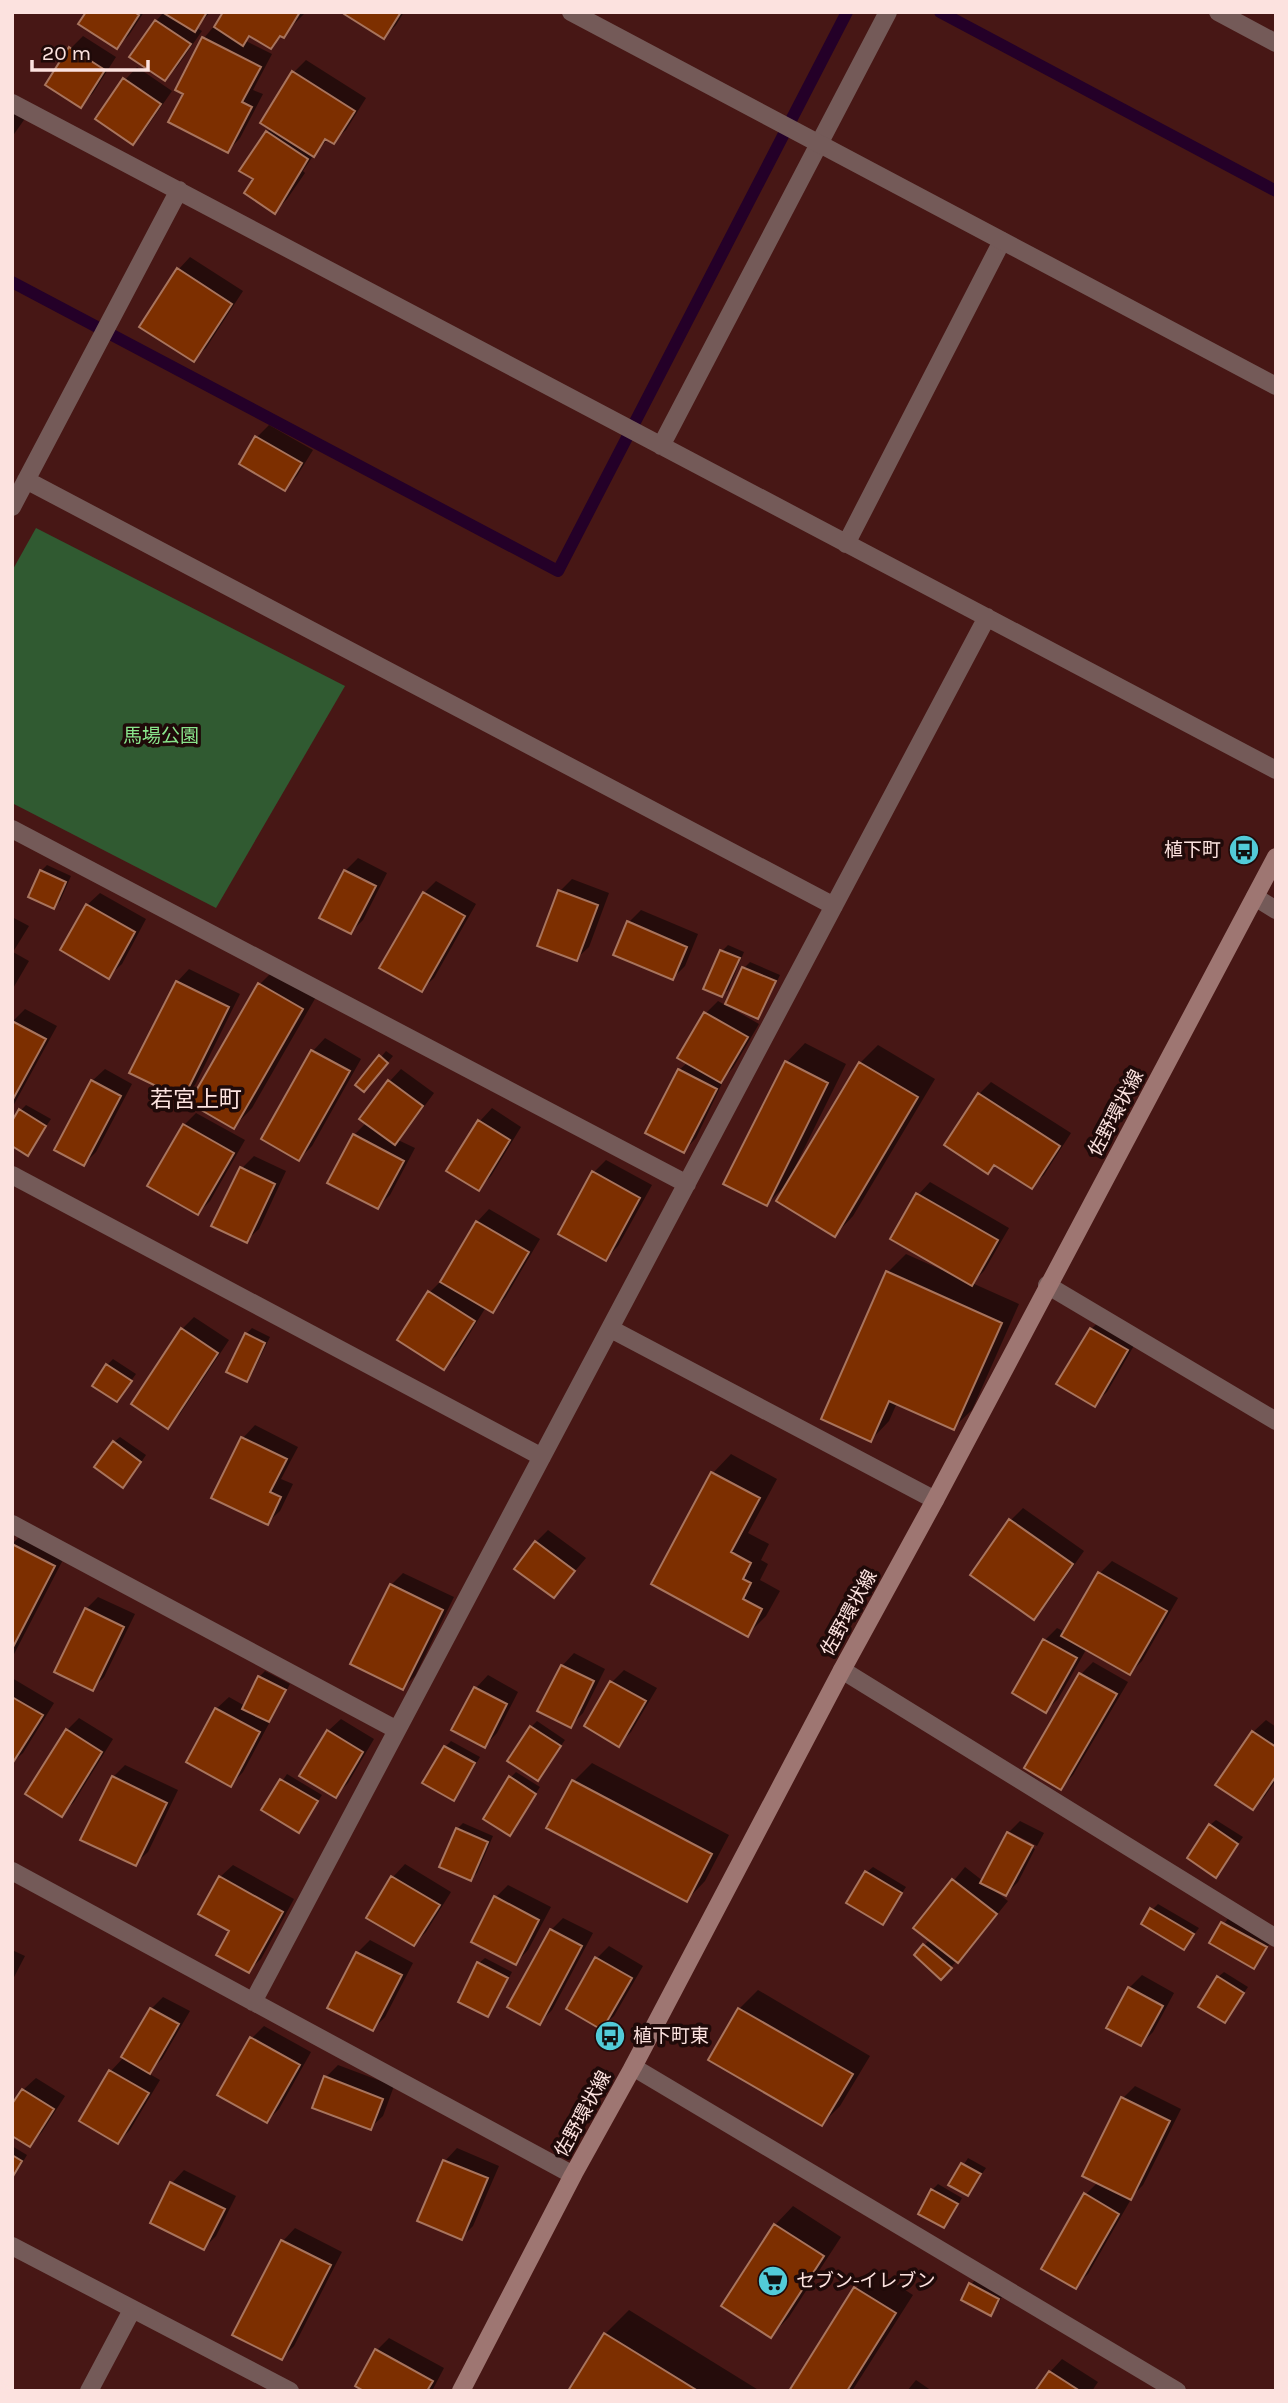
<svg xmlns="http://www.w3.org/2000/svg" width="1288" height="2403" font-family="Karla,'Noto Sans JP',sans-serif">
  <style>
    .green { fill: #305a31 }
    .shadow { fill: #0007 }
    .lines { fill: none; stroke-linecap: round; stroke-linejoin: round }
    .stream { stroke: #240028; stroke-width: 12 }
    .building { fill: #7d2f00; stroke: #a8745d; stroke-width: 2 }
    .minor { stroke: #745a58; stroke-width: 18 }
    .tertiary { stroke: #745a58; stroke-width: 18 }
    .secondary { stroke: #9e7672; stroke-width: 18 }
    .labels { text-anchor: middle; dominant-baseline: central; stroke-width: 7; stroke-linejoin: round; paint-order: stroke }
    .park-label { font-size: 19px; fill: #8ae58c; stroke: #1f0a09 }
    .poi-label { font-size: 19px; fill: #fce2df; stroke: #1f0a09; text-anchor: start }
    .street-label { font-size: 19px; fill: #fce2df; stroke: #1f0a09 }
    .quarter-label { font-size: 23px; fill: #fce2df; stroke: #1f0a09 }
  </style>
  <rect width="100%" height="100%" fill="#471715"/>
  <path class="green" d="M36,528L345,686L216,908L12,803V571Z"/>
  <path class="shadow" d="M88,12H144L129,35L117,47Z
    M164,12H210L197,28L202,31L177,67L165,79L131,56L156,21Z
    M226,12H306L271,47L251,35L246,41L272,54L253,90L263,94L240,138L228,151L185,93L177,89L204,38Z
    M347,12H404L396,25L384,37Z
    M83,36L116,57L93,93L81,106L71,48Z
    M306,60L366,98L346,130L333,142L328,139L313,156L303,171L305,173L287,199L275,212L267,132L271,128L294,72Z
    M137,67L172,91L145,130L133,143L125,80Z
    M12,97L31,110L12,137Z
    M190,257L243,291L206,348L193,360L178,270Z
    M269,425L313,450L297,476L285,489L257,437Z
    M358,858L387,873L363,920L351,932L321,917L345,871Z
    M47,865L71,876L60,901L54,907L41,871Z
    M572,879L609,893L589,947L576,959L560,891Z
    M436,881L476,904L434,978L421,990L424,893Z
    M100,893L146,919L122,964L109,976L87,905Z
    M641,910L698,934L685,966L673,978L629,922Z
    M12,917L29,926L13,952L29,961L12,990Z
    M728,945L744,952L728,990L722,995V951Z
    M750,962L780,975L763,1011L757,1017L734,1007L733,1009L759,1024L733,1068L726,1075L696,1138L684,1151L679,1070L688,1062L680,1058L706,1013L718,1001L727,1006L744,968Z
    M278,966L320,990L252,1108L234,1127L192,1102L260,984Z
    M189,969L240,994L195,1085L182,1097L177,982Z
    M25,1009L57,1026L12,1108V1022Z
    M325,1038L361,1059L312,1146L299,1159L263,1139L313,1051Z
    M805,1043L846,1064L793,1171L795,1172L860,1063L878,1045L935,1079L853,1216L835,1235L786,1185L767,1204L726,1184L787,1062Z
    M386,1051L393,1056L370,1084L381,1057Z
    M105,1069L132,1084L96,1152L84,1164L92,1081Z
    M401,1069L434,1093L407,1130L398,1140L415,1148L390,1195L378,1207L354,1135L367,1122L389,1082Z
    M991,1082L1071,1133L1044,1175L1031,1187L996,1164L988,1172L979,1094Z
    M26,1105L51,1119L28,1153L21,1110Z
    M492,1108L521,1127L491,1176L479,1188L449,1170L480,1121Z
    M196,1113L245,1140L210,1201L198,1213L184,1125Z
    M254,1156L286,1171L259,1229L246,1241L242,1168Z
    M606,1160L652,1185L618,1246L606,1259L594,1172Z
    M930,1182L1009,1228L984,1271L972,1283L1019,1304L972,1410L953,1428L897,1403L889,1421L871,1440L888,1272L906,1254L942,1270L944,1268L918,1195Z
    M489,1209L540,1239L505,1298L493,1311L486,1307L456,1356L443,1368L399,1340L430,1292L442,1280L477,1222Z
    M194,1317L229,1340L180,1414L168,1426L182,1329Z
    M1104,1317L1139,1337L1107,1392L1094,1404L1091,1329Z
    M252,1328L270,1337L252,1374L246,1380V1334Z
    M113,1359L136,1374L117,1400L107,1365Z
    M255,1425L298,1447L281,1479L293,1484L280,1511L267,1523L243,1438Z
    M120,1437L146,1455L129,1480L114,1442Z
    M731,1454L777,1479L748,1533L769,1544L761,1560L768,1564L760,1580L780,1591L766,1616L748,1634L653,1583L713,1473Z
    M1023,1508L1084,1551L1046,1605L1034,1618L1010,1521Z
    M548,1530L586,1558L554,1596L536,1542Z
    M24,1532L66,1554L12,1658V1544Z
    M1112,1561L1178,1598L1142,1661L1130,1673L1087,1648L1058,1699L1046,1711L1014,1693L1045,1640L1057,1628L1065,1632L1100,1573Z
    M403,1573L454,1597L415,1676L403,1688L391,1585Z
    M98,1597L135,1614L104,1677L92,1689L86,1609Z
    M574,1653L605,1669L583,1713L570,1726L562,1666Z
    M1093,1662L1128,1682L1073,1775L1061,1788L1027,1768L1081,1674Z
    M624,1670L657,1688L631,1732L619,1744L612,1682Z
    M265,1671L290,1684L243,1772L231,1785L216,1709L229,1697L245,1706L259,1677Z
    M488,1675L518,1692L497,1733L485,1746L454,1729L476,1688Z
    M12,1678L54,1703L23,1753L12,1763Z
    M79,1718L113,1739L74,1802L61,1815L67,1730Z
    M341,1719L374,1739L348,1783L335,1796L328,1731Z
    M1266,1720L1276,1727V1780L1265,1796L1253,1808V1732Z
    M537,1721L565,1740L537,1779L531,1727Z
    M451,1741L480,1757L459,1793L453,1799L425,1782L445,1747Z
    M592,1763L729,1835L705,1881L687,1900L574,1781Z
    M125,1765L178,1790L148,1852L135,1864L113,1777Z
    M516,1772L540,1787L509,1834L510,1778Z
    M287,1774L322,1795L299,1831L263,1810Z
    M1216,1820L1243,1837L1216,1875L1210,1825Z
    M1020,1821L1044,1833L1037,1846L1010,1832V1836L1035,1849L1018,1882L1006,1894L996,1889L995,1891L1008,1901L970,1948L941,1977L916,1955L930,1939L916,1927L965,1867L983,1881L1008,1833Z
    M463,1823L493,1836L477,1873L471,1879L457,1829Z
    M405,1864L451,1892L426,1932L414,1944L369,1917L393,1877Z
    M233,1865L294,1899L261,1959L248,1971L220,1877Z
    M873,1867L906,1887L882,1923L867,1872Z
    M508,1885L551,1907L528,1950L516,1963L496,1897Z
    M1158,1904L1199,1928L1184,1948L1152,1910Z
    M1229,1917L1271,1941L1254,1967L1211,1943Z
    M563,1918L593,1933L552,2010L540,2023L551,1930Z
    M370,1940L413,1963L385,2017L373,2029L357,1953Z
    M609,1946L643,1966L614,2016L601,2028L597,1958Z
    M12,1950L25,1956L12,1981Z
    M485,1958L512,1972L493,2009L487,2015L479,1963Z
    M1224,1972L1248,1987L1225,2021L1218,1977Z
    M1142,1975L1174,1993L1153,2032L1141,2044L1129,1988Z
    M758,1990L870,2056L840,2106L822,2124L739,2009Z
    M163,1997L190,2011L162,2059L148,2073L160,2080L130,2130L118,2142L81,2120L111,2071L124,2057L151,2009Z
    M264,2026L311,2052L279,2109L267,2121L252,2038Z
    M338,2065L394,2086L383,2116L370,2128L326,2077Z
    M36,2078L65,2096L42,2132L30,2145L23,2090Z
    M1135,2086L1181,2109L1143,2185L1128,2200L1130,2201L1088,2274L1075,2286L1085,2195L1098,2182L1123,2098Z
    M12,2146L27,2155L12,2180Z
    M457,2148L499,2166L473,2226L461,2238L419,2220L445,2161Z
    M968,2158L986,2168L968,2194L951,2184Z
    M184,2170L236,2196L216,2236L204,2248L152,2222L172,2183Z
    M938,2184L962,2198L950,2220L944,2226L932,2190Z
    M793,2206L841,2237L789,2317L771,2336L775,2225Z
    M295,2228L342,2252L294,2346L282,2358L235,2334L283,2241Z
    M874,2270L913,2295L852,2391H791L855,2289Z
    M977,2278L1004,2293L996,2308L990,2314L963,2299L971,2284Z
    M629,2310L760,2391H570L605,2334Z
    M389,2338L444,2368L432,2391H367L377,2350Z
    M1062,2359L1098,2382L1092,2391H1037L1050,2372Z
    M916,2380L932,2391H907Z"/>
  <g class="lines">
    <path class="stream" d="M940,12L1276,191
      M12,282L558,571L847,12"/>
  </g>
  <path class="building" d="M86,12H134L139,15L117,49L78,24Z
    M162,12H207L195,32Z
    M223,12H300L284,38L280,36L271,49L249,36L243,46L214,27Z
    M345,12H401L384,39L344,14Z
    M155,20L191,44L165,81L129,57Z
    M202,37L261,67L242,102L252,107L228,153L168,122L183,94L175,90Z
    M69,47L105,70L81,108L45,85Z
    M292,71L355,111L334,144L325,139L314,157L260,123Z
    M123,78L161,104L133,145L95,119Z
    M266,131L308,159L275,214L244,193L253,179L239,171Z
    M177,268L232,304L194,362L139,327Z
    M255,436L302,463L285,491L239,464Z
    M40,870L66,882L54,909L28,897Z
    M344,870L376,886L351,934L319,918Z
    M558,890L598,905L577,961L537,946Z
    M423,892L465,916L422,992L379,968Z
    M86,904L135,932L109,979L60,950Z
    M627,921L687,947L673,980L613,955Z
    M720,950L740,958L722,997L703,989Z
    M742,967L776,981L758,1019L725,1004Z
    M176,981L229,1007L183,1099L129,1073Z
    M258,983L303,1009L234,1129L189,1103Z
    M704,1012L748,1037L721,1083L677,1058Z
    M12,1021L46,1039L12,1101Z
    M311,1050L350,1071L299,1161L261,1139Z
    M379,1055L388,1063L364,1092L355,1085Z
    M785,1061L828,1083L767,1206L723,1184Z
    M859,1062L918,1097L835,1237L776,1201Z
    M678,1069L717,1089L684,1153L645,1133Z
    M91,1080L121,1096L84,1166L54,1150Z
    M388,1080L423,1106L395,1145L359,1119Z
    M978,1093L1060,1146L1032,1189L994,1165L988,1174L944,1145Z
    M19,1109L46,1126L28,1156L12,1146V1121Z
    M478,1120L510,1140L479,1191L446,1171Z
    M183,1124L234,1153L198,1215L147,1186Z
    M353,1134L404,1161L378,1209L327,1183Z
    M240,1167L275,1184L247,1243L211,1226Z
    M592,1171L640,1198L606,1261L558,1234Z
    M916,1193L998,1240L972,1286L890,1239Z
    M476,1221L529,1252L493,1313L440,1282Z
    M886,1271L1002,1323L954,1430L889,1401L871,1442L821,1419Z
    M428,1291L475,1321L444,1370L397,1340Z
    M181,1328L218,1353L168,1429L131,1404Z
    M1090,1328L1128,1350L1095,1407L1056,1384Z
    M245,1333L265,1343L247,1382L226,1372Z
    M106,1364L132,1381L117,1402L92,1386Z
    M241,1437L287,1459L270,1492L281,1497L268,1525L211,1498Z
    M113,1441L141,1462L123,1488L94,1467Z
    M711,1472L760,1498L731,1552L751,1563L743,1579L751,1583L743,1599L762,1609L748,1637L651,1584Z
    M1009,1519L1073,1564L1034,1620L970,1575Z
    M535,1541L575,1571L554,1598L514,1569Z
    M12,1544L55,1566L12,1649Z
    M1098,1572L1167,1611L1130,1675L1061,1636Z
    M390,1584L443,1610L403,1690L350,1664Z
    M85,1608L124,1627L93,1691L54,1672Z
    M1043,1639L1077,1658L1046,1713L1012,1693Z
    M561,1665L594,1681L571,1728L537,1711Z
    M1079,1673L1117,1694L1061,1790L1024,1768Z
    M258,1676L286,1690L269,1722L242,1709Z
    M610,1681L646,1701L619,1747L584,1726Z
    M474,1687L507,1704L485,1748L451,1730Z
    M12,1697L43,1715L12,1764Z
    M215,1708L260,1732L231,1787L186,1762Z
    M530,1726L561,1746L538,1781L507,1761Z
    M66,1729L102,1752L62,1817L25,1794Z
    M327,1730L363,1752L336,1798L299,1776Z
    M1252,1731L1276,1747V1776L1253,1810L1215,1785Z
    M444,1746L475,1763L454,1801L422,1783Z
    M112,1776L167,1803L136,1866L80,1840Z
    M509,1776L536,1794L510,1836L483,1819Z
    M280,1779L318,1801L299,1833L261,1810Z
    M572,1780L712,1854L687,1902L546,1828Z
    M1209,1824L1238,1844L1216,1878L1187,1858Z
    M456,1828L488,1842L471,1881L439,1867Z
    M1007,1832L1033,1846L1006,1896L980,1883Z
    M865,1871L902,1893L883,1925L846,1903Z
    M219,1876L283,1912L249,1973L216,1955L229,1931L198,1914Z
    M391,1876L440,1905L414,1946L366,1918Z
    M952,1879L997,1914L958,1963L913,1928Z
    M494,1896L539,1920L516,1965L471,1942Z
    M1150,1908L1194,1934L1184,1950L1141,1924Z
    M1221,1922L1267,1947L1254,1969L1209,1943Z
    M550,1929L582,1946L540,2025L507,2007Z
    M923,1944L952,1968L941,1980L914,1955Z
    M356,1952L402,1975L373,2031L327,2008Z
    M595,1957L632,1978L602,2030L566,2009Z
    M477,1962L508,1978L488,2017L458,2002Z
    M1217,1976L1244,1993L1225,2023L1198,2007Z
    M1128,1987L1163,2006L1141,2046L1106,2028Z
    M150,2008L179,2024L150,2074L121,2057Z
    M738,2008L853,2074L822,2126L708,2060Z
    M250,2037L300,2065L267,2123L217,2095Z
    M109,2070L149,2093L118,2144L79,2121Z
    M324,2076L383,2099L371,2130L312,2108Z
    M22,2089L54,2109L30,2147L12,2136V2104Z
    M1121,2097L1170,2121L1131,2200L1082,2176Z
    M12,2155L22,2161L12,2178Z
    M443,2160L488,2178L462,2240L417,2221Z
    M961,2163L981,2174L968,2196L948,2185Z
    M170,2182L225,2209L204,2250L150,2223Z
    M931,2189L958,2204L944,2228L918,2214Z
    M1084,2193L1119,2214L1076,2289L1041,2269Z
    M774,2224L824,2256L771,2338L721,2306Z
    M281,2240L331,2265L282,2360L232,2335Z
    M969,2283L999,2299L991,2316L961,2300Z
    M854,2287L896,2313L847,2391H789Z
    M604,2333L698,2391H568Z
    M375,2349L433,2381L427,2391H364L355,2386Z
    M1049,2371L1080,2391H1035Z"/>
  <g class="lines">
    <path class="minor" d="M1218,12L1276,43
      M12,103L1276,770
      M661,446L888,12
      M26,480L834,906
      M12,507L179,190
      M846,544L1002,241
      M12,829L687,1184
      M1255,897L1276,910
      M12,1175L542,1457
      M1047,1285L1276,1421
      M611,1329L935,1500
      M12,1524L397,1730
      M842,1670L1276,1938
      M12,1871L573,2175
      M253,2002L987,617
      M633,2067L1177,2391
      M12,2246L290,2391
      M89,2391L132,2310"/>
    <path class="tertiary" d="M571,12L1276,386"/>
    <path class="secondary" d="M461,2391L573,2175L633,2067L842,1670L935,1500L1276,857"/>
  </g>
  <defs>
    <g id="bus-disc" transform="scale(1.575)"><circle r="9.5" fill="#52cbd8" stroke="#1f0a09"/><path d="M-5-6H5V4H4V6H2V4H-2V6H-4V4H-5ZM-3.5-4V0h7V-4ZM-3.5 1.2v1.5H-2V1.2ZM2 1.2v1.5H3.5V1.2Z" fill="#111"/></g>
    <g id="supermarket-disc" transform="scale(1.575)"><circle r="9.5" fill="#52cbd8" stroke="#1f0a09"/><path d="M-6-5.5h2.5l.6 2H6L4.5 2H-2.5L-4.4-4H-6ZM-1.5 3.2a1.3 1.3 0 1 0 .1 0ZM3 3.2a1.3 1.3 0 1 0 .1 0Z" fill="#111"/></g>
  </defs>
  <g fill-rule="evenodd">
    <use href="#bus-disc" x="1244" y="850"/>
    <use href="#bus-disc" x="610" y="2036"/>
    <use href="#supermarket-disc" x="773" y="2281"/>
  </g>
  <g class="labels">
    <g class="park-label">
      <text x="161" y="736">馬場公園</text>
    </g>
    <g class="poi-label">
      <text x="1221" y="850" text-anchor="end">植下町</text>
      <text x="633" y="2036">植下町東</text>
      <text x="796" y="2281">セブン-イレブン</text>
    </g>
    <g class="street-label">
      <text transform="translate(1116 1113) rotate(-62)">佐野環状線</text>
      <text transform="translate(849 1613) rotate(-61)">佐野環状線</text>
      <text transform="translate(583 2114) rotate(-61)">佐野環状線</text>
    </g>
    <g class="quarter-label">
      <text x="196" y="1099">若宮上町</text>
    </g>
  </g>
  <rect width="1288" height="2403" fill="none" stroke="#fce2df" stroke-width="28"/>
  <path d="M32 60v10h116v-10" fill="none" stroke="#fce2df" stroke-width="3.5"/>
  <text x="42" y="60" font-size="21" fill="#fce2df" stroke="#1f0a09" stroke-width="5" paint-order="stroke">20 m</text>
</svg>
